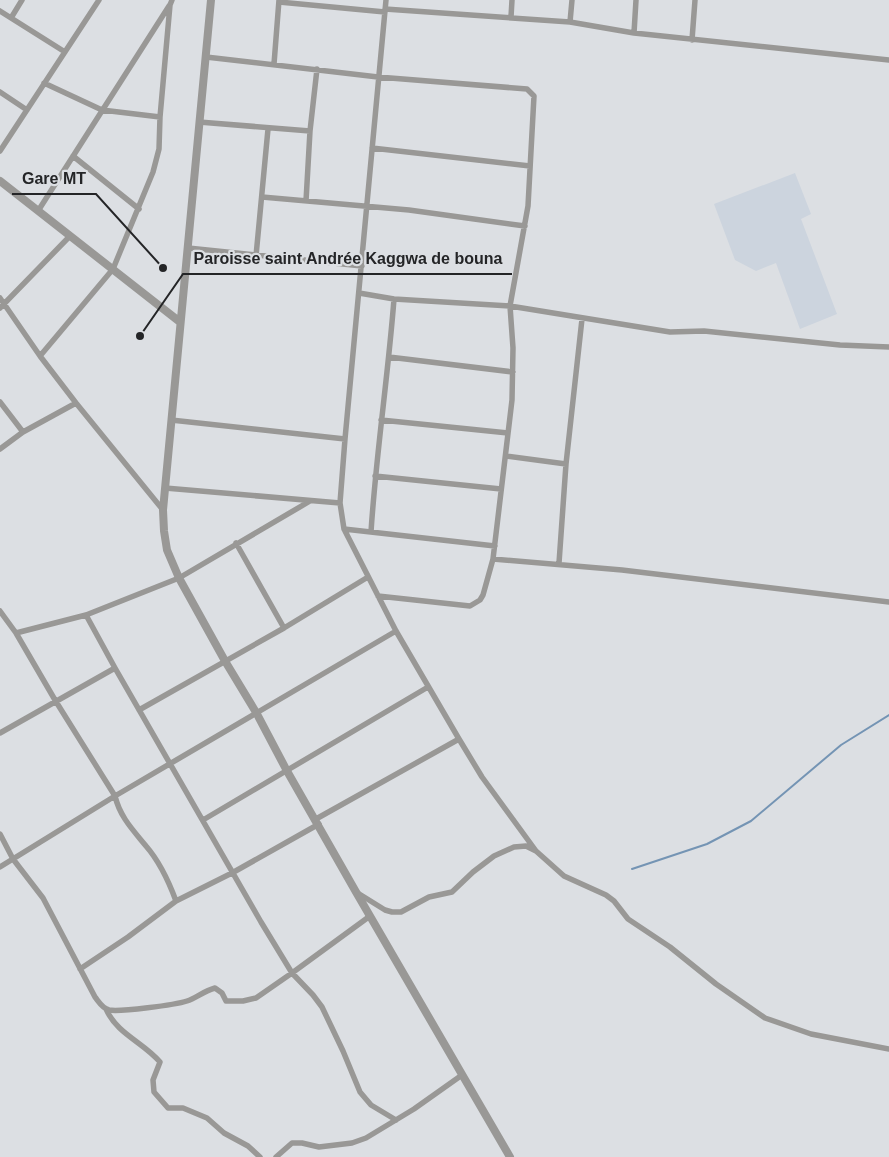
<svg xmlns="http://www.w3.org/2000/svg" width="889" height="1157" font-family="Arial,sans-serif">
  <style>
    .built { fill: #ccd4de }
    .lines { fill: none; stroke-linecap: round; stroke-linejoin: round }
    .stream { stroke: #7494b4; stroke-width: 2 }
    .minor { stroke: #999896; stroke-width: 5.5 }
    .tertiary { stroke: #999896; stroke-width: 8 }
    .leader { fill: none; stroke: #242527; stroke-width: 2 }
    .callout-dot { fill: #242527; stroke: #dcdfe3; stroke-width: 2 }
    .callout-label { font-size: 16px; text-anchor: middle; font-weight: bold; fill: #242527; stroke: #dcdfe3; stroke-width: 4.5; stroke-linejoin: round; paint-order: stroke }
  </style>
  <rect width="100%" height="100%" fill="#dcdfe3"/>
  <path class="built" d="M795,173L811,214L801,219L837,314L800,329L776,263L756,271L735,260L714,204Z"/>
  <g class="lines">
    <path class="stream" d="M632,869L707,844L751,821L841,745L889,715"/>
    <path class="minor" d="M386,0L345,439L340,503L344,529L396,631L459,739L482,777L536,851
      M279,2L385,12
      M385,9L570,22L634,33L889,60
      M0,11L65,52
      M511,17L512,0
      M11,18L22,0
      M570,22L572,0
      M634,33L636,0
      M692,40L695,0
      M206,57L378,77L527,89L534,96L528,206L510,306L513,348L512,400L493,559L483,595L480,600L470,606L378,596
      M274,64L279,0
      M44,83L102,110L160,117
      M0,92L27,110
      M199,122L310,131
      M372,148L530,166
      M0,151L99,0
      M73,156L139,209
      M262,197L409,210L525,226
      M306,201L310,131L317,69
      M38,211L169,6
      M188,248L362,266
      M256,256L268,129
      M359,293L394,299L510,306L670,332L704,331L840,345L889,347
      M0,298L40,356L76,403L163,510
      M0,308L70,236
      M40,356L113,269L153,172L159,149L160,117L170,5L172,0
      M389,357L513,372
      M0,402L23,432
      M171,420L345,439
      M381,420L508,433
      M0,449L23,432L76,403
      M506,456L566,464
      M375,476L501,489
      M165,488L340,503
      M344,529L495,546
      M371,532C376,454 388,377 394,299
      M236,543L284,628
      M493,559L622,570L889,602
      M559,563L566,464L582,319
      M0,611L16,633L55,700L115,796C120,817 133,830 146,846C159,861 169,882 176,901
      M86,615L115,668L261,922L292,973L313,995L322,1007L343,1051L360,1092L371,1105L396,1120
      M16,633L86,615L179,578L310,501
      M139,710L284,628L368,577
      M0,733L115,668
      M316,819L459,739
      M203,820L428,687
      M0,834L13,859L43,898L95,997C99,1002 102,1008 109,1010C120,1012 175,1005 187,1001C196,998 204,991 215,988L222,993L226,1001H243L256,998L292,973L370,916
      M0,867L115,796L396,631
      M356,892L385,910L392,912H401L429,897L452,892L473,872L494,856L514,847L526,846L536,851L564,876L606,895L614,901L628,919L670,947L716,984L765,1018L811,1034L889,1049
      M80,969L128,937L176,901L232,873L319,824
      M106,1009C117,1034 143,1042 160,1062L153,1080L154,1092L168,1108H183L207,1118L224,1133L248,1146L260,1157
      M276,1157L292,1143H302L319,1147L352,1143L366,1138L414,1109L462,1075"/>
    <path class="tertiary" d="M211,0L163,510L164,531L167,550L179,578L225,661L257,714L287,771L356,892L510,1157
      M0,181L180,322"/>
  </g>
  <path class="leader" d="M163 268L96 194H12M140 336L183 274H512"/>
  <g class="callout-dot">
    <circle cx="163" cy="268" r="5"/>
    <circle cx="140" cy="336" r="5"/>
  </g>
  <g class="callout-label">
    <text x="54" y="184">Gare MT</text>
    <text x="348" y="264">Paroisse saint Andrée Kaggwa de bouna</text>
  </g>
</svg>
